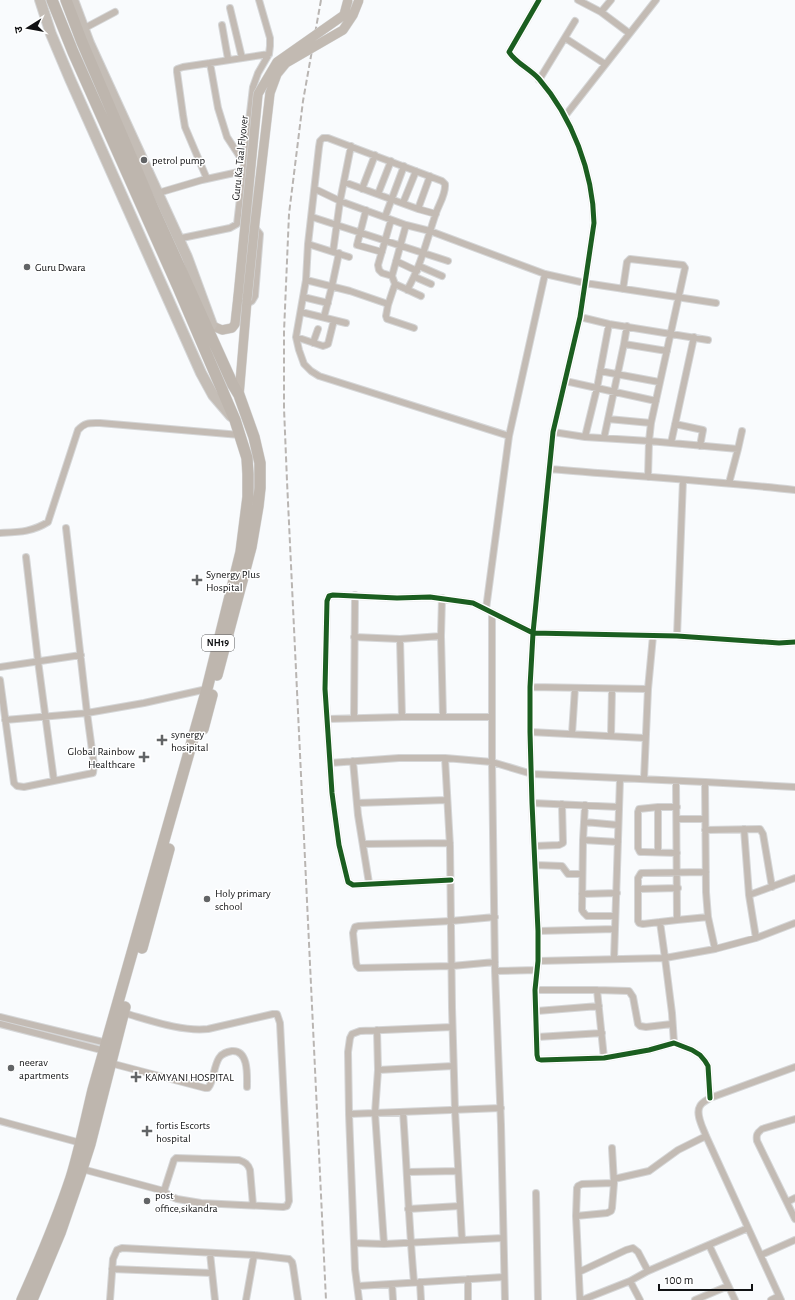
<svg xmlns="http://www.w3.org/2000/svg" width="795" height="1300" font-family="'Alegreya Sans','Noto Sans Devanagari',sans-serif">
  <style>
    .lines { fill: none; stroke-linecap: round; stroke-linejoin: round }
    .street-casing { stroke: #d5d6d7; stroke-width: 8 }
    .secondary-casing { stroke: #d5d6d7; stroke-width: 10 }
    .primary-casing { stroke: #d5d6d7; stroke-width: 12 }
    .highway-casing { stroke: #d5d6d7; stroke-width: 12 }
    .street { stroke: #c3bbb4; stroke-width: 6 }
    .secondary { stroke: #c2bab2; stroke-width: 9 }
    .primary { stroke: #c4bdb6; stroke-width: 10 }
    .highway { stroke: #beb6ae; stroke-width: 11 }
    .rail { stroke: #b9b5b2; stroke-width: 2; stroke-dasharray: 6 3; stroke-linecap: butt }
    .secondary-bridge-casing { stroke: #d5d6d7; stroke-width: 10; stroke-linecap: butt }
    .secondary-bridge { stroke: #c2bab2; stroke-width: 9 }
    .cycleway-casing { stroke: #fff; stroke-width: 8 }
    .cycleway { stroke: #1b5e20; stroke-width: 5 }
    .poi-dot { fill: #626466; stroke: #fff; stroke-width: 1.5 }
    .labels { text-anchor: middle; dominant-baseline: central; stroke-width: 3; stroke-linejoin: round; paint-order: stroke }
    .shield { fill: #fff; stroke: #58595a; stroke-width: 1 }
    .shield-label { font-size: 10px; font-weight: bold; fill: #111214 }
    .street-label { font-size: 11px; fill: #111214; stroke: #fff }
    .poi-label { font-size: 11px; fill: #111214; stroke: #fff; text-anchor: start }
  </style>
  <rect width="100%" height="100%" fill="#f9fbfd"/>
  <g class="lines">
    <g class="street-casing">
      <path id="street" d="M539,0L509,52C516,63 530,69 539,79C572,117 593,172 594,223L580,317L553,432L533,633L530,687V732L532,803L538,931V961L535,990L537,1055L538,1059L541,1060L604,1058L649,1050L674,1043L692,1050L700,1055L705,1061L708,1066L710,1098
        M578,0L601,12
        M611,0L601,12L629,33
        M230,8L242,58
        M222,25L228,59
        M83,29L115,12
        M565,38L605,64
        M539,80L575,21
        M565,116L656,0
        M244,163L227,137L218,108L210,63L269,54
        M207,179L185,127L183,115L177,72V69L183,67L210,63
        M344,182L418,209L436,214
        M315,189L340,201L406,225L430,231L545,274L585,283L716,303
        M362,189L375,155
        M158,193L202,180L243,171
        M378,194L391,161
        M403,203L416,171
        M418,209L430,176
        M366,210L357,245L382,252
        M312,217L448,261
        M385,217L404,166
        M391,220L378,265L379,270L382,273L392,276
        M406,225L392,276L395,284L421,296
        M177,239L230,228L237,224L253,87L258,73L269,54L270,46V38L259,0
        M308,244L349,257
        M333,252L340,201L351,146
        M396,261L417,271
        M419,266L442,276
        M415,277L431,284
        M306,280L350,291L385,303L388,305L386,316L387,319L414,328
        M623,289L627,262L630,259L683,265L685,268L651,423L649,441L648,477
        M407,290C421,266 427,239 436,213C439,204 446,194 445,184L442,181L328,138H323L320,141L319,147L308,244L306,280L296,337L299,350L304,364L311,371L319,376L509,436
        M303,297L328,303
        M247,304L252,301L255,296L260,234L256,229L254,228
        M388,305L395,284
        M301,312L346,323
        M324,317L332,286L339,253
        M580,317L609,324L708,340
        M296,337L323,346L326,345L328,344L334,320
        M313,343L318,329
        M624,344L627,326
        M600,371L659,382
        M565,381L656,401
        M608,419L651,423
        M675,424L703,430L700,446
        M553,432L585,437L649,441L738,449L729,483
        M585,437L597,388L609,324
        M604,438L624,344L667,351
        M671,443L694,337
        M738,449L742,431
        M549,469C631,476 713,481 795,490
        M0,533C19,532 32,532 48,522L78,430C85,422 90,423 100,423L240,435
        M26,557L38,661L54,781
        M442,598L441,636L443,717
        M486,609L509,436L545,274
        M492,613V762L495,971L501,1125L505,1300
        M677,636L683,480
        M354,637L400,639L441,636
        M400,639L402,717
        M0,667L81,655
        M0,680L14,783L17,786L24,787L93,773L94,765L87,713L66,528
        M530,687L648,689
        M354,718L355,595
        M327,719L402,717H492
        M5,720L87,713L144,703L207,689
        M530,732L645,738
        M572,734L575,688
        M611,736L612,689
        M445,758L450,846L452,1007L455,1110L462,1240
        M353,761L358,815L369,883
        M330,763L399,758H445L492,762L532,774L705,782L795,787
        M644,779L648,689L653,636
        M676,781L677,920L708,917
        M705,782L706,892L708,917L715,949
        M357,803L447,800
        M532,803L619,807
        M658,807V852
        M677,807H658L639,809L638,812V848L640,852H644L677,853
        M677,819H705
        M584,822L618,825
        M744,829L749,895L756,938
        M705,830L760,829L763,834L772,887
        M583,840L585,805
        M363,844L450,843
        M534,846L559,845L563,843L562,804
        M535,865L562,866L568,874H582
        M451,880L353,885L348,882L339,845L332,793L325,689L327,601L329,596L333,595L397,598L430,597L473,603L533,633L677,636L779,643L795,642
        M638,889V878L641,873L706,872
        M582,894L617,893
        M749,895L795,878
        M615,916H587L584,913L582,910L583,840L618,842
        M495,917L451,921L359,926L355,927L353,933L356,963L357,966L359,968L452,966L495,962
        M677,920L643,924L639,923L638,921V889L678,888
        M660,922L665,958L672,1013L674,1043
        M538,931L615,929
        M614,959L620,779
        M538,961L665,958L715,949L756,938L795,923
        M495,971L537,970
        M535,990H597L629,991L633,997L638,1024L640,1026L646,1027L672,1024
        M597,990L604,1058
        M537,1011L599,1006
        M0,1017L107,1043
        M0,1024L105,1051
        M377,1030L378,1070L375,1113L384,1244
        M537,1037L602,1033
        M110,1063L205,1088H208L210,1085C214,1077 214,1066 219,1058C222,1053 227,1052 232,1051C249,1050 247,1076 247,1087
        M378,1070L453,1066
        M403,1112C407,1169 409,1226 414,1282
        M349,1114L501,1108
        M795,1119L762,1129C757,1133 756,1135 757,1141L795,1219
        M0,1121L81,1143
        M82,1169L164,1191L170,1196L177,1199L201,1203L283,1207L287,1206L289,1201L280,1023L277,1014H273L208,1029C182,1032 149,1020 124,1013
        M407,1172L458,1171
        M614,1179L649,1171L678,1150L706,1136
        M164,1191L174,1160L176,1158L239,1160C245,1162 248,1164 250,1170L253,1205
        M536,1193L538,1300
        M787,1202L795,1198
        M408,1209L460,1206
        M576,1216L607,1213L611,1211L612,1208L614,1183L612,1148
        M354,1243L384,1244L503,1238
        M709,1245L735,1300
        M210,1253L215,1300
        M761,1255L795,1240
        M112,1269L212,1273
        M579,1272L626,1250L633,1248L638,1252L648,1271
        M468,1279V1300
        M630,1281L640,1300
        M420,1282L421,1300
        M392,1284L393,1300
        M358,1286L504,1277
        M110,1300L113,1259L117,1250L122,1248L254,1255L289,1259L292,1262L293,1266L298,1300
        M246,1300L254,1255
        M359,1300L355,1269L349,1114L348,1052L350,1038L352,1034L360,1031L452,1027
        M580,1300L576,1216L577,1188L578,1186L582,1184L614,1183
        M582,1300L630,1281L648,1271L748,1228
        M695,1300L728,1286
        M771,1300L779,1296
        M781,1300L706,1136C703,1128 695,1114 700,1106C702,1102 707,1100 710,1098L795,1067"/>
    </g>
    <g class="secondary-casing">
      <path id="secondary" d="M206,323L222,330L232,328L235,324L238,297
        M239,395L247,300"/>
    </g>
    <g class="primary-casing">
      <path id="primary" d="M40,0L51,34L70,79L201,373L213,395L231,416
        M73,0L89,43L187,257L212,325"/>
    </g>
    <g class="highway-casing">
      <path id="highway" d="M66,0L82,42L153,208L233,385L239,395L254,437L260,463V488L258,506L251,547L217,675
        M203,729L212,695
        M142,948L169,849
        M22,1300C40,1260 57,1220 71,1178C80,1149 86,1119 93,1090L207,689L241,552L248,497V474L247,458L235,420L178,287L73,52L52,0
        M32,1300L60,1233L82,1169L90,1144L125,1007"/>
    </g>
    <use href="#street" class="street"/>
    <use href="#secondary" class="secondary"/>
    <use href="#primary" class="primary"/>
    <use href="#highway" class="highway"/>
    <path class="rail" d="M321,0L303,101L289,214L284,332V408L287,481L326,1300"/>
    <g class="secondary-bridge-casing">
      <path id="secondary-bridge" d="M238,297L258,94L277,62L344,15L348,0
        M247,300L255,222L270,93L277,74L286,63L343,30L353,15L359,0"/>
    </g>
    <use href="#secondary-bridge" class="secondary-bridge"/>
    <g class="cycleway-casing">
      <path id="cycleway" d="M539,0L509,52C516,63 530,69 539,79C572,117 593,172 594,223L580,317L553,432L533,633L530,687V732L532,803L538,931V961L535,990L537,1055L538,1059L541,1060L604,1058L649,1050L674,1043L692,1050L700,1055L705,1061L708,1066L710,1098
        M451,880L353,885L348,882L339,845L332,793L325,689L327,601L329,596L333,595L397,598L430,597L473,603L533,633L677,636L779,643L795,642"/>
    </g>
    <use href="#cycleway" class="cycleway"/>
  </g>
  <g class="poi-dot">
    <circle cx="144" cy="160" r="4"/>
    <circle cx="27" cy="267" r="4"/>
    <path d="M195 574h4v4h4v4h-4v4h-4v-4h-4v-4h4z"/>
    <path d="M160 734h4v4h4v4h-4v4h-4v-4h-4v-4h4z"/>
    <path d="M142 751h4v4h4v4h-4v4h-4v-4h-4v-4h4z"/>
    <circle cx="207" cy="899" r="4"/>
    <circle cx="11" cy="1068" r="4"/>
    <path d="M134 1071h4v4h4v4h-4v4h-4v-4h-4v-4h4z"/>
    <path d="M145 1125h4v4h4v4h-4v4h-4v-4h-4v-4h4z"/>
    <circle cx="147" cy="1201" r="4"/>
  </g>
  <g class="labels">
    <rect class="shield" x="202" y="635" width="32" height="16" rx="3"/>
    <g class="shield-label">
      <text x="218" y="643">NH19</text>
    </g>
    <g class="street-label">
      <text transform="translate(240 158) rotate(-84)">Guru Ka Taal Flyover</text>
    </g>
    <g class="poi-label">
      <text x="152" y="160">petrol pump</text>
      <text x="35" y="267">Guru Dwara</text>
      <text x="206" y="574">Synergy Plus<tspan x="206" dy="13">Hospital</tspan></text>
      <text x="171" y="734">synergy<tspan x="171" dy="13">hosipital</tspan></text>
      <text x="135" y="751" text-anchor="end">Global Rainbow<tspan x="135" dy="13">Healthcare</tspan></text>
      <text x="215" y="893">Holy primary<tspan x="215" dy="13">school</tspan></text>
      <text x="19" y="1062">neerav<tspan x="19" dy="13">apartments</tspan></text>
      <text x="145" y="1077">KAMYANI HOSPITAL</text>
      <text x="156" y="1125">fortis Escorts<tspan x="156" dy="13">hospital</tspan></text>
      <text x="155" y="1195">post<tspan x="155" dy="13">office,sikandra</tspan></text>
    </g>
  </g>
  <g transform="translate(28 28) rotate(259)" stroke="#ffffff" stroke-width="3" paint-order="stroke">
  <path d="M0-3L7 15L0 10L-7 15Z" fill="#111214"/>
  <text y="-6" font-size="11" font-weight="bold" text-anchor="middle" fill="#111214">उ</text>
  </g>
  <path d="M659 1284v6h93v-6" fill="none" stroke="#111214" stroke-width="2"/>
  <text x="665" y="1284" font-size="12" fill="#111214" stroke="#ffffff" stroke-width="3" paint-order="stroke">100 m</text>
</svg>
